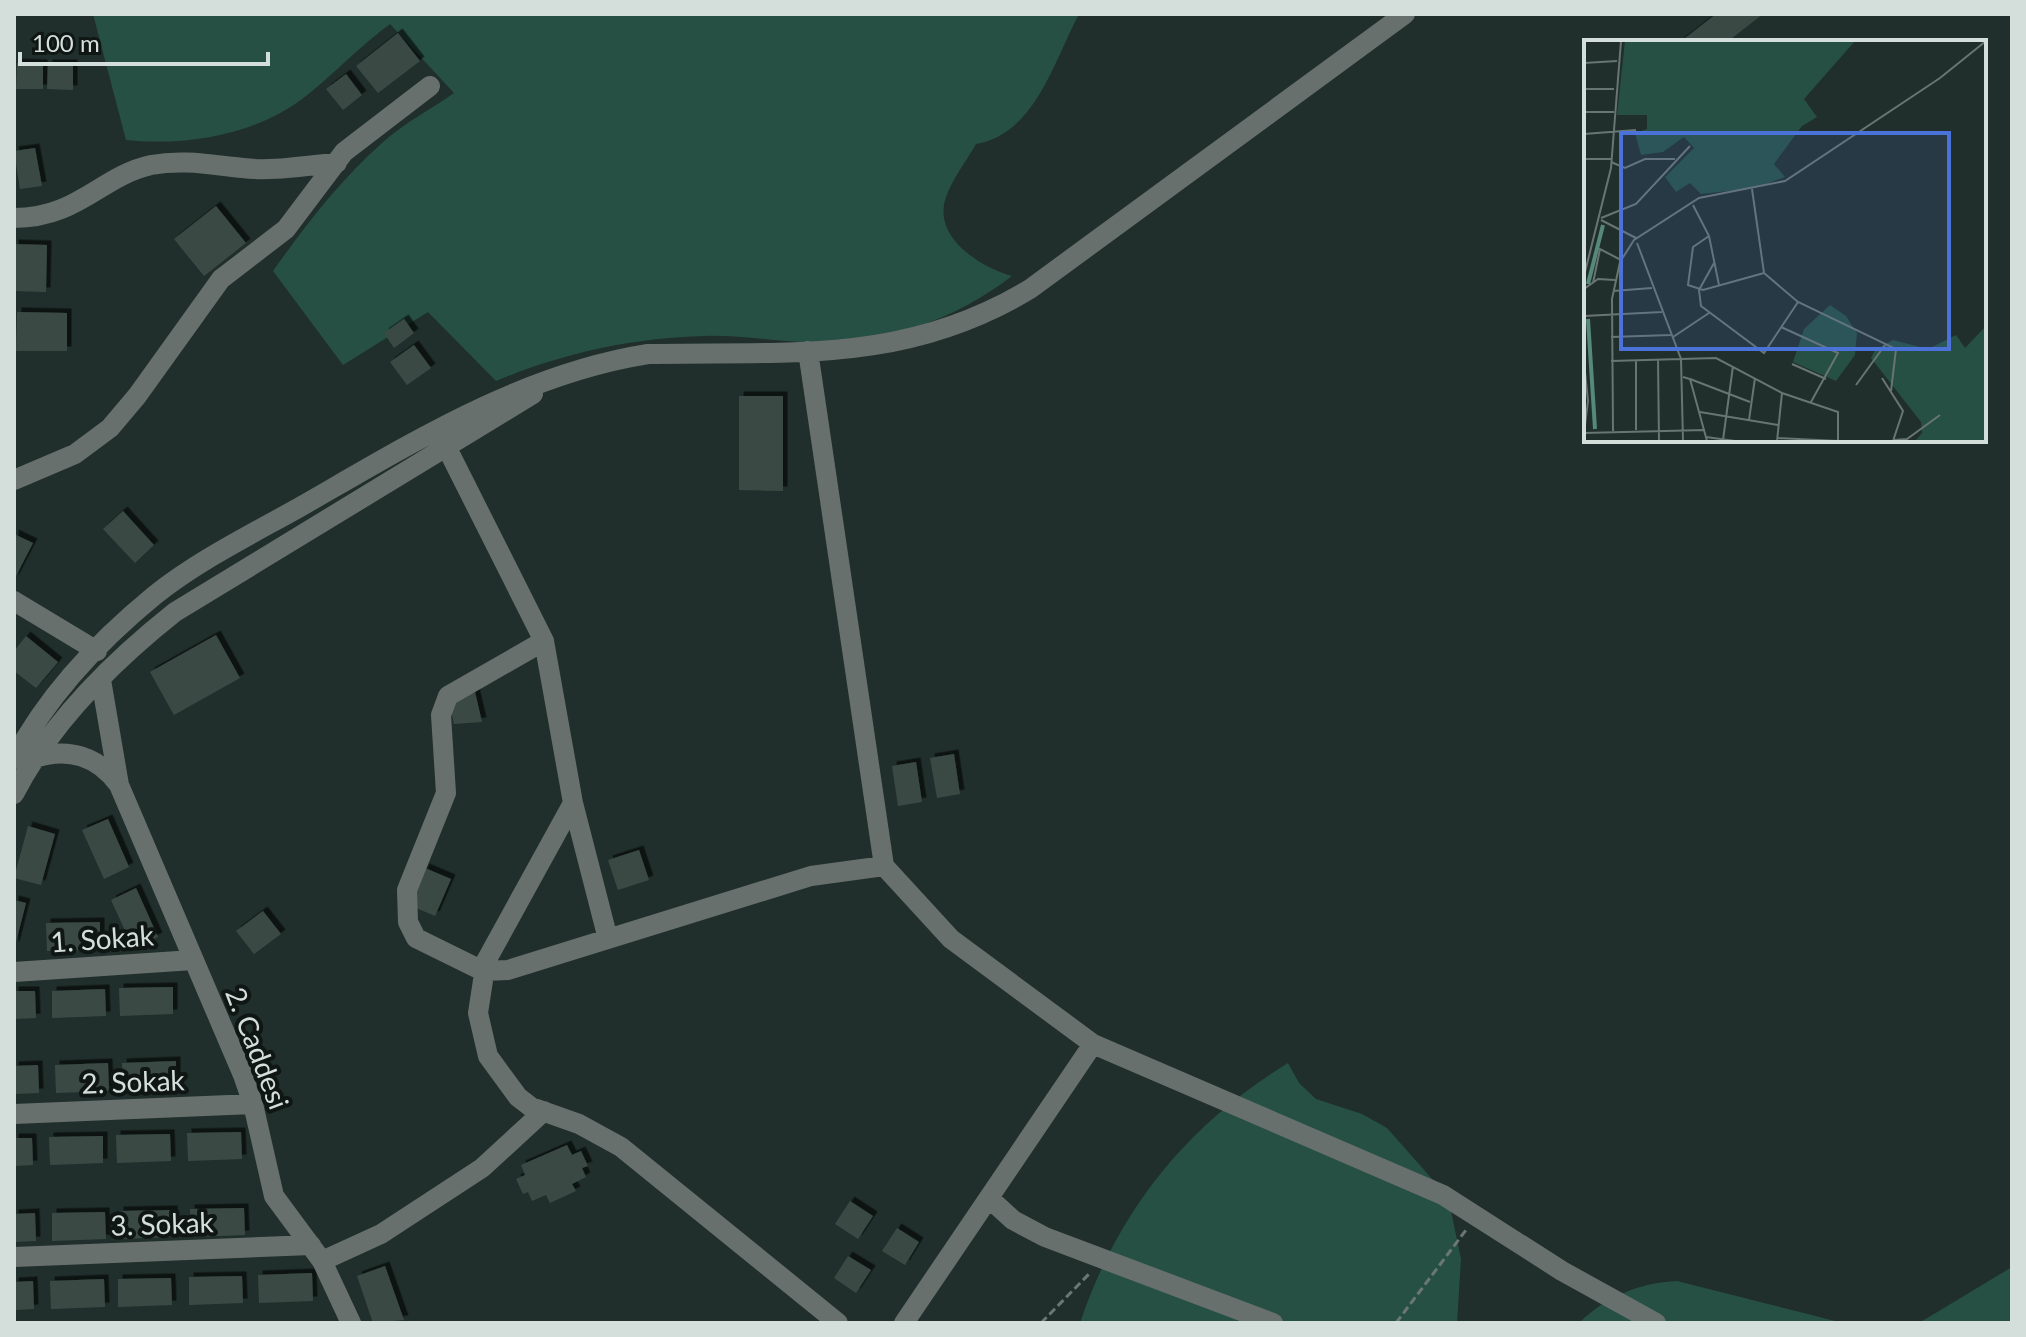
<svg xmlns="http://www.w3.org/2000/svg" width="2026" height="1337" font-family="Lato,sans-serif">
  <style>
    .green { fill: #275045 }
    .building { fill: #3a4a45; filter: url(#shadow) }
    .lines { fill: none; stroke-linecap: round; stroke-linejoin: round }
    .path { stroke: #6a7774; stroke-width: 3; stroke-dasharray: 8 4; stroke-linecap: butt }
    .minor { stroke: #68706d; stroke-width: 20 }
    .labels { text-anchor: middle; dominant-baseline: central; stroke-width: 8; stroke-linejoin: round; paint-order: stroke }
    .street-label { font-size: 28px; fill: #d4dedb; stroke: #0f1614 }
    .inset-river { fill: none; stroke: #56897a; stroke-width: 4 }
    .inset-road { fill: none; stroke: #687571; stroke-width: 2 }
    .view { fill: #4b72d9; fill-opacity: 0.15; stroke: #4b72d9; stroke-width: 4 }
    .inset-edge { fill: none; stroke: #d4dedb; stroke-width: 4 }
  </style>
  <defs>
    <filter id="shadow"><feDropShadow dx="4.5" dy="-4.5" stdDeviation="0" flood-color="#0009"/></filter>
  </defs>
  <rect width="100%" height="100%" fill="#202f2b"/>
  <path class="green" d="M93,14H1079C1054,61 1035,134 976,144C966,162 948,184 944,205C938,241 983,268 1012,276C951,323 878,346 801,342C768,340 737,335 704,336C631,338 563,353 496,381L428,312L343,365L273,271C305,226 340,180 382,143C404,123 430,110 454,93L390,24C361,45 335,73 306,96C256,135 188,146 126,140Z
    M1288,1063L1299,1083L1316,1099L1362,1114L1387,1128L1448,1197L1461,1259L1457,1323H1080C1118,1210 1187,1125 1288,1063Z
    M2012,1267V1323H1919Z
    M1677,1281L1843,1323H1579C1607,1296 1639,1283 1677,1281Z"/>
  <path class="building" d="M1716,14H1763L1727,42H1680Z
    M398,33L420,61L378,93L356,66Z
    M17,63L43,64V89H16Z
    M48,64H73V90L47,89Z
    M346,74L362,95L343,110L326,89Z
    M35,148L42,186L20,189L14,151Z
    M216,206L246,243L204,276L174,239Z
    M14,244L47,245L46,292L14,291Z
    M17,312L67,313V351H16Z
    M404,319L414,333L394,348L384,333Z
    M414,345L431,368L407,385L390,362Z
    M739,396H783V491L739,490Z
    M123,511L154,545L135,563L103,529Z
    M14,534L33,543L14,580Z
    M216,635L240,678L174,715L150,672Z
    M26,636L58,662L36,688L14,671V651Z
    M475,692L482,722L454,724L449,703Z
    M954,754L960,794L937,798L930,758Z
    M916,762L922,802L898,806L892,766Z
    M108,819L129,867L104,879L82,830Z
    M28,826L55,834L41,885L14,878Z
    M639,850L649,880L618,890L608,860Z
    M425,868L451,879L435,916L409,905Z
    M136,888L158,937L133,948L111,900Z
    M14,900L26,903L15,946H14Z
    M263,911L281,934L254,954L236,931Z
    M100,922V950L47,951L46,923Z
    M173,987V1014L120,1016L119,988Z
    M105,989L106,1016L52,1018V991Z
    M14,991H35L36,1018L14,1019Z
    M176,1061V1089L123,1091L122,1063Z
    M108,1063L109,1091L56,1093L55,1065Z
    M38,1065L39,1093L14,1094V1066Z
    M241,1132L242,1159L188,1161L187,1133Z
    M170,1134L171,1161L117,1163L116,1135Z
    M103,1136V1163L50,1165L49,1137Z
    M14,1138H32L33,1165L14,1166Z
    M567,1145L572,1155L581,1151L588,1166L582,1168L586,1177L572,1184L576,1191L550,1203L546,1195L532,1201L528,1192L523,1194L516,1179L525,1175L521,1165Z
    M850,1201L873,1216L858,1239L835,1224Z
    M244,1208L245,1235L191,1237L190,1209Z
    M173,1210V1237L120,1239L119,1211Z
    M105,1212L106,1239L52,1241V1213Z
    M35,1213L36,1241L14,1242V1214Z
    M897,1228L919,1242L905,1265L882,1251Z
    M848,1256L871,1270L856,1293L834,1278Z
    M385,1266L404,1320L373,1323L357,1276Z
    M312,1273L313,1301L259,1303L258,1275Z
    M242,1276L243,1303L189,1305V1277Z
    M171,1278L172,1305L118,1307V1279Z
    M104,1279L105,1307L51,1309L50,1281Z
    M33,1281L34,1309L14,1310V1282Z"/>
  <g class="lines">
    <path class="path" d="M1041,1323L1089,1274
      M1396,1323L1466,1230"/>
    <path class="minor" d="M14,218C78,218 101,176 151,165C184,159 211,165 243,168C273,172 307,165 337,163
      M808,351L884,866L951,939L1093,1044L1443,1195L1562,1271L1656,1323
      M447,448L544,641L573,803L608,939
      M14,480L75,454L110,428L137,396L221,279L286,229L344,152L430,86
      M14,601L97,651
      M544,641L448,696L441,715L446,793L407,890L408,922L416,938L483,971L508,970L811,876L884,866
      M101,680L119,785L243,1075L253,1104L274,1196L322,1261L351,1323
      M35,758C68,747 98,756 119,785
      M14,759C47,696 100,640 155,595C199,560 252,534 300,507C410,444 521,374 648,354C788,351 904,365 1030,289L1405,14
      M14,794C51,722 112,662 175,612L533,394
      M573,803L486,961L478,1013L488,1056L518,1097L531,1107L579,1124L621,1147L838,1323
      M14,972L193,960
      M14,1114L253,1104
      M990,1199L1013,1220L1045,1237L1273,1323
      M14,1257L311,1245
      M322,1261L381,1234L482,1168L544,1111
      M904,1323L1093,1044"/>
  </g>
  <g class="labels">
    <g class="street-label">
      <text transform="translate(102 938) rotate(-4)">1. Sokak</text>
      <text transform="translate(258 1048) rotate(69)">2. Caddesi</text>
      <text transform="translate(133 1081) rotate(-2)">2. Sokak</text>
      <text transform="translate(162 1223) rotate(-2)">3. Sokak</text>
    </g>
  </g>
  <g transform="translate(1584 40)">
    <rect width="402" height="402" fill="#202f2b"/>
    <path d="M41,1H271L220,59L233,77L218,86L190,124L201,137L171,148L117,154L106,143L92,152L81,137L110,108L100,97L79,112L57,115L51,93L63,89V75H33ZM246,265L262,276L273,293L271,315L252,341L209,322L220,289ZM402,286V401H331L338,393L337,382L287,318L291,310L309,300L344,309L372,295L381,308Z" fill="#275045"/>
    <path class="inset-river" d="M4,244L19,185M4,279L11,389"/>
    <path class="inset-road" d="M0,23L33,21M0,49H30M0,72H30M0,94L52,90M0,119H28M27,122L41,128L61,119H91M168,149L180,233L214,262L312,309L307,351M109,165L125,196L135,245M17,178L52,164L106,106M17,180L52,198M125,196L109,207L104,245L119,250L180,233M53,203L97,319L99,401M130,223L115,250L117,266L180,313L214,262M0,236L27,128L37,1M9,243L16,209L37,220M0,249L14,239L31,240M29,251L68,248M0,276L78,272M197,287L254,313L227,362M27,297L87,295M89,297L125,273M74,319L75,401M52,320V390M27,321L132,318L198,353L254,372V401M0,322L4,361L0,393M208,324L242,339M99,337L106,339L123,401M298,338L319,371L309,401M106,339L166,362M272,345L301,305M116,372L194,385M165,380L171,338M29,391L28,259L36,222L50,200L115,158L201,141L356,38L402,1M0,393L121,390M122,397L151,401M194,398L254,401M139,400L149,326M310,400L323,399L356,375M193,401L198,353"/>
    <path class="view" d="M37,93H365V309H37Z"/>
    <rect width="402" height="402" class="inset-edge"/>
  </g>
  <rect width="2026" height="1337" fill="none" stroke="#d4dedb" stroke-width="32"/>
  <path d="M20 52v12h248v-12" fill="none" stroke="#d4dedb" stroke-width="4"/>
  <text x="32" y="52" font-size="24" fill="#d4dedb" stroke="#0f1614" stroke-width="6" paint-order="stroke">100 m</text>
</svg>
